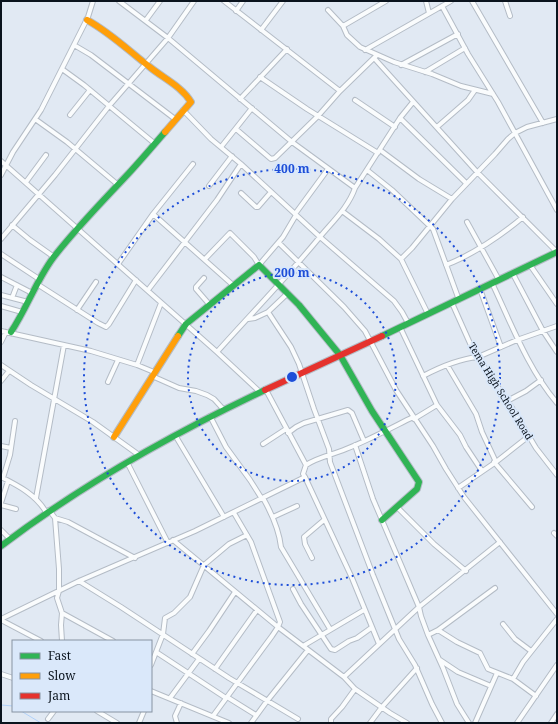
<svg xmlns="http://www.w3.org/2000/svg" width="558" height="724" font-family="'Noto Serif',serif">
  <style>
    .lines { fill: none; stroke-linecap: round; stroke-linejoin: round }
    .stream { stroke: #b1d1f9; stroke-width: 1 }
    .street-casing { stroke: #b4bcc6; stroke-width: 6 }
    .fast-casing { stroke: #b4bcc6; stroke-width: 8 }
    .slow-casing { stroke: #b4bcc6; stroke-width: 8 }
    .jam-casing { stroke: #b4bcc6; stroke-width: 8 }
    .street { stroke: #fafcfd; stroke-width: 4 }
    .fast { stroke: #30b455; stroke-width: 6 }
    .slow { stroke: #ff9f0a; stroke-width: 6 }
    .jam { stroke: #e5322d; stroke-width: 6 }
    .ring { fill: none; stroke: #1d4ed8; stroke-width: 2; stroke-dasharray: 2 4 }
    .labels { text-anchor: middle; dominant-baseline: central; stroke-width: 4; stroke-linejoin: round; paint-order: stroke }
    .street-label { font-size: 10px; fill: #0a131d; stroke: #dae8fa }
    .centre { fill: #1d4ed8; stroke: #dae8fa; stroke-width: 2 }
    .ring-label { font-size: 12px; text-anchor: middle; font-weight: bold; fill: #1d4ed8; stroke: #dae8fa; stroke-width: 4; stroke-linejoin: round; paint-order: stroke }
  </style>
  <rect width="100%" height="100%" fill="#e1e9f3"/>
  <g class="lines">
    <path class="stream" d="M1,705L13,706
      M21,711L41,723"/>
    <g class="street-casing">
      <path id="street" d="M119,1L168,38L292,142L355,188
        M224,1L340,91
        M426,1L429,13
        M472,1L543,123
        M505,1L510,16
        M442,6L468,54L498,102L557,210
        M328,10L343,26L347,35L360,47L394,62L432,74L461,86L493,94
        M236,11L243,1
        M146,20L160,1
        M343,26L386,1
        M261,30L283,1
        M74,45L91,55L175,119
        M365,50L451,1
        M374,58L477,172L557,252
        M401,65L458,34
        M62,69L84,85L154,143
        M425,72L465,48
        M260,77L307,109L378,153
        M240,99L287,49
        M355,100L395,127
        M183,110L211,139L241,164L320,237L394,301L402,312L408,323
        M70,115L90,90
        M400,118L466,183
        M35,119L67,142L117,184
        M437,127L468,100L475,90
        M236,129L271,159L275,158L318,116L340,91L377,55
        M221,147L252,108
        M380,150L419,179L452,199
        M1,161L217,352L261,393
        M367,170L392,190L433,229L459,300
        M1,175L13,152L41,110L88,17L93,1
        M26,182L46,155
        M209,186L232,156
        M241,193L256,207H258L271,192
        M342,211L379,239L401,259L428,314
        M153,214L234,286
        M295,214L328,169
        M467,222L499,280
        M12,225L30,240L54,257
        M1,239L55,175L109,106L168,38L194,1
        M279,243L344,307L365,331L396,390L433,446L446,469L464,497L557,614
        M1,254L39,279
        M205,259L230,233L254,257L259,265L283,237L296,215
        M401,259L412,248L452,199L495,154L508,139L515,133L527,127L557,119
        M118,264L153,214L193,164
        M446,265C472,255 502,235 523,217
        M530,265L557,304
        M513,274L543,331L557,352
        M1,277L32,293
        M204,278L196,287V289L209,304
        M492,283C511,323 528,369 557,403
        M37,284L98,323L106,327L109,324L136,280
        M480,289L501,347
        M148,290L217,200L241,164
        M288,293L268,312L291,347L299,364L314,409L329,449L330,462L373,575L399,639L415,665L432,704L442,723
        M1,295L28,302
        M12,298L17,285
        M452,303L473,350L512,408L536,448L557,475
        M1,306L22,312
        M77,310L96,282
        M248,319L255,318L268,312
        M400,327L437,405L460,435L466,447L482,471
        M1,331L91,351L137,365L154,372
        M1,342L6,332
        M217,352C251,314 287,277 319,238C332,222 348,208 355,188L400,118L413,102
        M1,365L31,385L93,422L139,455
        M137,365L161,303
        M447,365L476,414L482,432L496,462
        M152,376L179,388L196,391L207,395L214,399L224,410
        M423,376C440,367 459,359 478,357L517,340L557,326
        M1,381L9,371
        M108,382L118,360
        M266,390L306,465
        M507,401L526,391L541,380
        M210,416L226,447L250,480L262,499
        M414,419L437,405
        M288,433L296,427L304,423L348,410L352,413L364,441
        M175,435L224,517
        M263,444L286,429
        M355,445L373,499L419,607L421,616L428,635L443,668L457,704L469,723
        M1,446L11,448
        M127,462L168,543
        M494,462L532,507
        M1,477C19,486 36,495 46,512
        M3,478L10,455L15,421
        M458,488L496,462L529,436
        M36,498L64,345
        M263,498C272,514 279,529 281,547L330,629
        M1,503L8,481
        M1,505L16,509
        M397,507L434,544L466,571
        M49,510L55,518L59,569V591L57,598L62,613L61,625L62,641
        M273,517L297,506
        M55,518L68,522L135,558
        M1,530L10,539
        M554,533L557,536
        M173,540L278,627L344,677L355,689L390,713L407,723
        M312,558L305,544L304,537L324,520
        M79,581L121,607L229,678L298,719
        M293,589L301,604L331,649L335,650L349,641L357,638L371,628
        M62,613L113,641
        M1,619L79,581L195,531L305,477
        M1,620L41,641
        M503,624L515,639L531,651
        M438,630L457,642L480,653L488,669L513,679L536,696
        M428,635L438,630L495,588
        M379,644L352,578L305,477L303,474L306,465C318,457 332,455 346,449C369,440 391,428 413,417
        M303,646L364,610
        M156,652L226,698
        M192,654L209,631L235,592
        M440,660L458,672L491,686
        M151,665L163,634L165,618L174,613L190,597L204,565L229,544L247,535
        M215,669L257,610
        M1,674L13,678
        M344,677L419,607L500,542
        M513,679L523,662L557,619
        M151,691L229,723
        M227,697L256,715
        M170,698L199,659
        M97,711L117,723
        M213,716L272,636L278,627L280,622L251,542L234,513
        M48,719L54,711
        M139,723L144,711
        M177,723L175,716L181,703
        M251,723L267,701L308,650
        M331,723V719L342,707L355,689
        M370,723L382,707L417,668
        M475,723L497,673
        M517,723L557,665
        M551,723L557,714"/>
    </g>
    <g class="fast-casing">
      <path id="fast" d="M11,332C27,308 36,281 53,258C76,228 103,201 129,173C141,160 153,146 165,132
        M178,336L186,324L259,265L299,305L340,355L372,411L419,482L417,489L382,520
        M382,336L557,252
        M1,546C83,484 172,434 265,390"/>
    </g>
    <g class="slow-casing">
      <path id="slow" d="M87,20C111,33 130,52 151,68C165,79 182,87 191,102L165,132
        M114,437L178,336"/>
    </g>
    <g class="jam-casing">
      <path id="jam" d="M265,390L382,336"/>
    </g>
    <use href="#street" class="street"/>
    <use href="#fast" class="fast"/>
    <use href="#slow" class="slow"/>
    <use href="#jam" class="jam"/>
  </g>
  <g class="ring">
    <circle cx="292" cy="377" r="104"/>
    <circle cx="292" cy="377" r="208"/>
  </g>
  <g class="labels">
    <g class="street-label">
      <text transform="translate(501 391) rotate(58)">Tema High School Road</text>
    </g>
  </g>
  <circle cx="292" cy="377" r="6" class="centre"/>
  <g class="ring-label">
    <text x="292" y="173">400 m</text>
    <text x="292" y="277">200 m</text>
  </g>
  <rect width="558" height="724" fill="none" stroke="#0a131d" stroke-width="4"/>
  <rect x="12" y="640" width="140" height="72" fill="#dae8fa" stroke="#8793a2"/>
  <rect x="20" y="653" width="20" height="6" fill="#30b455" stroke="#8793a2"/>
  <text x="48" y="660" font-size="12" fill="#0a131d">Fast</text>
  <rect x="20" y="673" width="20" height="6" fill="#ff9f0a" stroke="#8793a2"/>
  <text x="48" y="680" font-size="12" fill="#0a131d">Slow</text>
  <rect x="20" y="693" width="20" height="6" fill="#e5322d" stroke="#8793a2"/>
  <text x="48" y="700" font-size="12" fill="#0a131d">Jam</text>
</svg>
